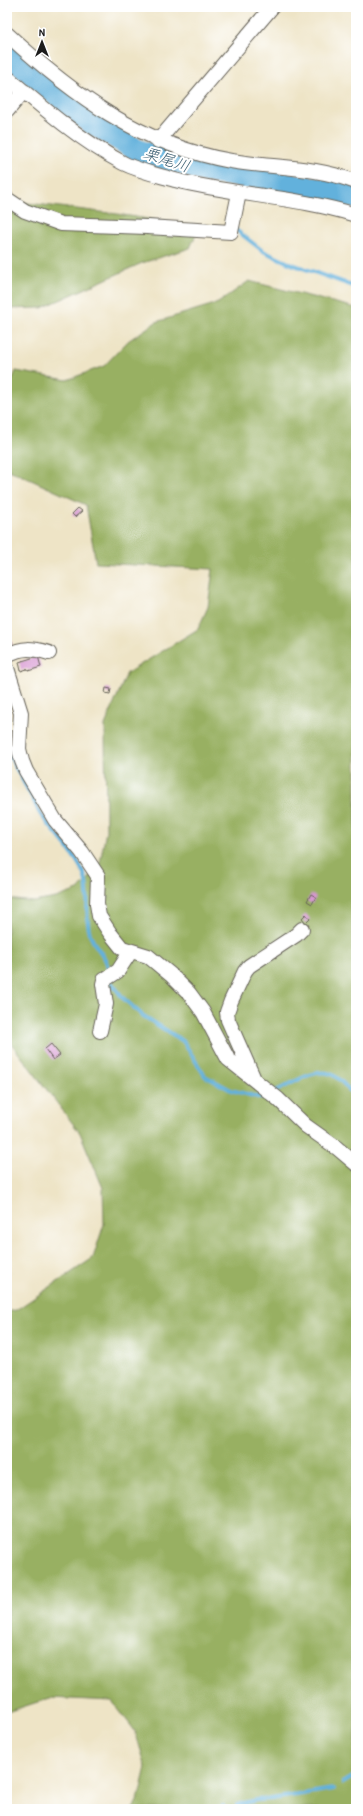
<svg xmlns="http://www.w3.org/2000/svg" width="363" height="1816" font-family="'Patrick Hand','Klee One',sans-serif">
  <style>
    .forest { fill: #98b062; stroke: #5a663f }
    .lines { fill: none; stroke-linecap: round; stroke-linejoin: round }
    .stream { stroke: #62b1dc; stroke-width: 4 }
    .river { stroke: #62b1dc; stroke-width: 23 }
    .building { fill: #d796d1 }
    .street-casing { stroke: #666258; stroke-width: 16 }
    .street { stroke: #fff; stroke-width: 14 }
    .labels { text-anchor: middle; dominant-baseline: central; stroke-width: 4; stroke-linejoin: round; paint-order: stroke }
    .water-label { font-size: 16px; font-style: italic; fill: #3c5f72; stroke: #fff }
  </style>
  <rect width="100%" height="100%" fill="#fff"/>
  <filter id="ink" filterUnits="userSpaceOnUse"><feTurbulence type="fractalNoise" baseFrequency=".025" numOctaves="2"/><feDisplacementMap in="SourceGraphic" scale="8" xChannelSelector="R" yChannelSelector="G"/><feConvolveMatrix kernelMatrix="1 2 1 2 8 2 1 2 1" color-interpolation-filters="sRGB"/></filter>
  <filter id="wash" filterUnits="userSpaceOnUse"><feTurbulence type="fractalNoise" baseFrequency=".012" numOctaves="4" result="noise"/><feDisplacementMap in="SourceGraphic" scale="16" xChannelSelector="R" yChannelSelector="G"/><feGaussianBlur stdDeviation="0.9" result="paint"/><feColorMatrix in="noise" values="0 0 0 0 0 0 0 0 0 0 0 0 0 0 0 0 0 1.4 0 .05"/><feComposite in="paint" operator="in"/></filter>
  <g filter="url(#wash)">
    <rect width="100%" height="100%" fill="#eee4c6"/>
    <path class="forest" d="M11,201L117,214L179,224L197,232L190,248L142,263L42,308L7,309V203Z
      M249,281L356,308V1809H133L139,1797L146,1767L135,1731L112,1701L50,1698L7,1712V1312L16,1310L93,1258L104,1224L103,1188L80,1133L7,1038V899L34,902L56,898L78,890L99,868L106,831L105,725L127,673L198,629L208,607L213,569L96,563L86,505L7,469V392L16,371L67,380L104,366L128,341L156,322L218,303Z"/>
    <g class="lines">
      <path class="stream" d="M236,230L263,251L289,263L356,287
        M7,750C15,767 24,783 33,799C36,804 37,810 41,815C53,830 77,856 84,874C91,893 84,915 90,934C94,949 110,957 108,974
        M111,982L123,998L142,1015L183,1041L205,1076L231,1090L261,1098H267
        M276,1091C290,1085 315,1067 331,1074C341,1078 349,1091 356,1098
        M343,1783L356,1775
        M237,1805L256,1800L272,1799L333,1789
        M218,1809L223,1806"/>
      <path class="river" d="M7,54L89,122L139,151L204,171L314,188L356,197"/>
    </g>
    <g id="blocks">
      <path class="building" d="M78,508L82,511L75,517L72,514Z
        M7,640L12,641V646H7Z
        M38,656L41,667L28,671L27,669L21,671L19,662Z
        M106,688L111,689L110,694L105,693Z
        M311,894L316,897L312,904L307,901Z
        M306,914L310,919L306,923L302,918Z
        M51,1044L60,1055L53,1060L45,1049Z"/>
    </g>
  </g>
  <g filter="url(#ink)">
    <use href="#blocks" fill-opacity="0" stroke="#666258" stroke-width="1"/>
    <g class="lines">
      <g class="street-casing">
        <path id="street" d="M7,34C73,95 141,145 231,161C273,168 316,166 356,182
          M7,77C43,108 81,141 123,163C139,171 158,175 175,180C234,195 298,197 356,215
          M7,111L24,91
          M158,141L272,7
          M7,199L25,211L61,224L147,227L231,232L239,193
          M7,655C23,647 32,648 49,653
          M7,668L21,713L19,749L22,761L26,771L55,820L82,852L98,876L97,904L99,916L110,933L122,948L148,956L171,975L189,993L203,1012L228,1059L278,1099L306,1126L337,1148L356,1164
          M100,1031L106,1004L103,984L104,980L118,971L131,951
          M254,1079L228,1020L227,1012L231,1001L245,971L249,966L296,935L302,929"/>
      </g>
      <use href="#street" class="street"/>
    </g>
  </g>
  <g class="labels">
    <g class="water-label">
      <text transform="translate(167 159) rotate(18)">栗尾川</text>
    </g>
  </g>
  <rect width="363" height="1816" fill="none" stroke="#fff" stroke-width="24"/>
  <g transform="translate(42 42)" stroke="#ffffff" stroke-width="3" paint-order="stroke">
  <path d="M0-3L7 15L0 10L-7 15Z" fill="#1c1c1c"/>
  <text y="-6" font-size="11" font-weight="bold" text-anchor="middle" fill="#1c1c1c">N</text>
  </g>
</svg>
